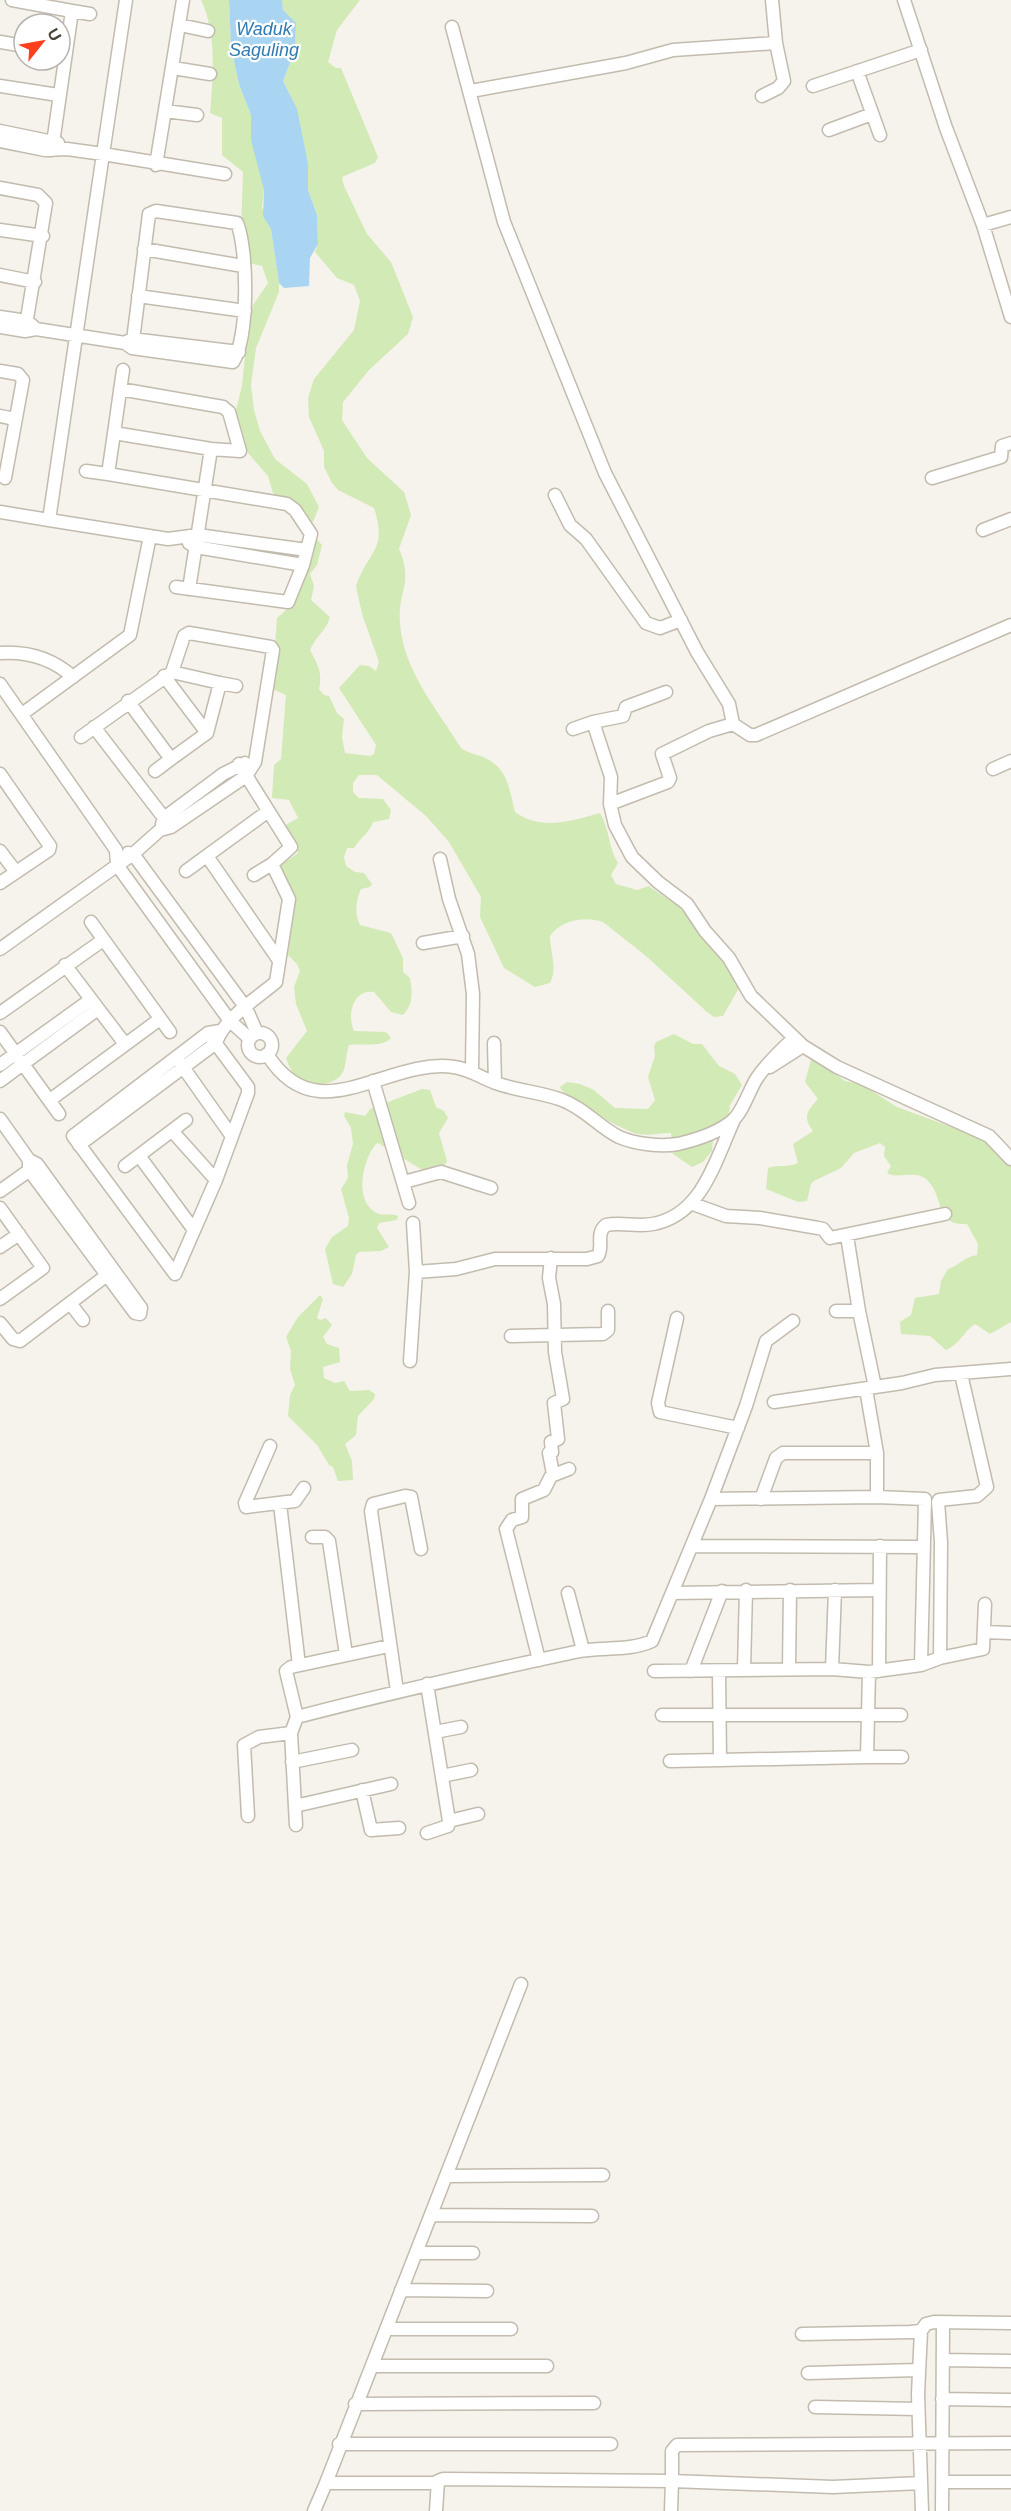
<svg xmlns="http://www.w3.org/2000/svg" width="1011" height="2511" font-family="Arial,sans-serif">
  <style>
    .green { fill: #d2eab5 }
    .water { fill: #a9d4f2 }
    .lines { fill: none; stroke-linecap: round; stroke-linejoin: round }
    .minor-casing { stroke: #c2bbae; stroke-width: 15 }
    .minor { stroke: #fff; stroke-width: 12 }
    .labels { text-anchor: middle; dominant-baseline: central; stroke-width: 4.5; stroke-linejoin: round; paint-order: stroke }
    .water-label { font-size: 18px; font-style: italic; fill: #2e7ab2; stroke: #fff }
  </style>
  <rect width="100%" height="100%" fill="#f6f3ec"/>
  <path class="green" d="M201,0H229L231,47L239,84L251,115V140L259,163L264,190L262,207L271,229L279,283V292L256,348L251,385L254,410L260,431L275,459L307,484L319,507L313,522L296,519L273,493L268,476L248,453L236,410L242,386L248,326L253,305L268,283L262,266L240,261L243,172L222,155V118L210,113C213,78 217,32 201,0Z
    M282,0H360L337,30L328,62L336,68H341L378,157L375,163L342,177L344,186L367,234L391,262L413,317L408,334L369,370L343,402L342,420L367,458L404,492L411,515L399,549C414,584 397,592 400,623C403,670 437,709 461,748C469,754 478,754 487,759C508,769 510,792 515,812C541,831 571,821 600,813C610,830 608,847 618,863L611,875L616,884L637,890L649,886C659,894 671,900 680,908C703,930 726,959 739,988L723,1016L714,1017L707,1012L646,956L603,922C585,916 561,920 550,936C550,952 558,968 550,983L535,987L504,968L480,917L481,897L449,842L427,817L377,775H359L353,783V792L359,798L383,799L391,810L389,819L373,822C370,832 360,838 354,848H347L344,857L346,866L355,872L364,873L372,884L370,887L361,889C356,900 354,914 360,925L391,933L403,958V972L410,978C412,992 414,1004 403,1015L391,1012L374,992C352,989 347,1016 354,1031L386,1032L391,1038C382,1048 363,1043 349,1045C346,1053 346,1066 343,1072C340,1078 334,1081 328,1083C306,1089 293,1079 286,1058L307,1031L296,1004L294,987L300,971L297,964L288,955L295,895L278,867L298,853L284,826L298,818L289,800L272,798L274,765L281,759L286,695L272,689L277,618L294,603L316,538L322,545L317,565L310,574L314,586L311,600L330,617C327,630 315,637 310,650C317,663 323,673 319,689L324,695L329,696L337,713L344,719L342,737L345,753L370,756L374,754L376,745L339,688L360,665L369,666L376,671L379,662L362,614L356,586C368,550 388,551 374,508L338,490L332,483L324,467V451L309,417L308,398L314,379L354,330L360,301L354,285L337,278L315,252L318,244L317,215L308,190V164L290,95L283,81L295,50L296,24L283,10Z
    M674,1034L693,1044H702L719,1066L735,1074L742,1085L730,1105L729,1114L714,1130L712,1151L703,1162L692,1167L673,1154L671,1133C661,1133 648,1136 638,1134C626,1132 562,1097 560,1087L567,1082L580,1084L594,1090L615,1108L648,1109L655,1100L648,1077L655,1056L654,1046L656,1042Z
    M815,1059L845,1081L861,1084L897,1107L976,1136L997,1149L1011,1163V1322L990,1334L975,1324C963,1332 960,1344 946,1350L930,1336L901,1334L900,1322L911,1315L915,1298L939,1294L941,1281L948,1269C960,1265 964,1257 977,1255L978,1244L967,1224C934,1226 945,1197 927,1180C915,1169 900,1180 887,1173L891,1166L884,1156L885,1147L880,1143L854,1153L841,1168L814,1181L811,1184L807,1201L798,1202L766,1189L768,1168C779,1164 788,1168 798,1163L793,1144L813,1131C803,1117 806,1112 818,1099L805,1082L811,1060Z
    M422,1089L430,1090L436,1107L444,1111L448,1118L439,1133L447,1161L442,1168L424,1171L378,1143L375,1145C362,1162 353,1204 379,1214C386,1216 391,1213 398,1216L397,1220L379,1223L377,1228L389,1247L381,1251L359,1252L356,1255L352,1274L343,1287L333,1284L325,1249L332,1237L348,1226L349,1218L341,1189L348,1178L347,1165L353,1144L351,1128L344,1116L345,1112L365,1116L370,1109Z
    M320,1295L323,1299L317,1318L320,1320L326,1318L332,1325L323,1337L327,1344L339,1348L340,1362L323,1367L324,1378L335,1383L344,1381L350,1391L369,1390L375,1394L374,1399L358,1416L356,1435L345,1444L352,1461L353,1480L338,1481L333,1467L329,1465L317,1445L288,1416L290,1395L295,1385L290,1369L291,1351L286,1337L298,1317Z"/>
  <path class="water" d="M229,0H282L283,10L296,23L295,50L283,81L297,109L308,164V190L317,215L318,244L310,258L309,286L284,288L279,283L271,229L263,216L264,190L251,140V115L239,84L231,47Z"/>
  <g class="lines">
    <g class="minor-casing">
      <path id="minor" d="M12,0L72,11L52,150
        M126,0L103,154L225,174
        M904,0L946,128L983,225L1011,317
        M72,11L90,14
        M180,25L208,31
        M452,27L504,222L605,473L697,652L729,704L733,724
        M0,42L24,46
        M173,68L210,74
        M857,71L880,135
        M0,86L58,95
        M813,86L921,50
        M471,91L626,63L673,50L776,43
        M762,96L778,88L784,81L776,43L772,0
        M165,111L197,115
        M829,130L872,114
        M0,131L58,143
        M0,141L45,150L67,149L103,154L49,520L0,512
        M156,165L183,0
        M0,188L38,195L46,203L25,331
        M983,225L1011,217
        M0,230L43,236
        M144,249L243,266
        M0,275L35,282
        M138,296L245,311
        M0,317L27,321L33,326
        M0,327L25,331L36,329L125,343L132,348L233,362C249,337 248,250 237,223L156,211L149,214L132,348
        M126,342L132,339L239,352
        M123,370L114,433L211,449
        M0,371L18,374L23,380L5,478
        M120,389L223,407L229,412L240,451L211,449L189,589
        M0,416L15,419
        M114,433L108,474L287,504L295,510L311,534L303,565L288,602L176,587
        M86,471L108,474
        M932,478L1001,457L1002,446L1011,443
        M555,495L570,525L586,539L646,623L660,628L681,620
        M49,520L168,539L198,535L307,550
        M983,530L1011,519
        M189,543L196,547L303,565
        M1011,625L756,735H750L733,724L709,731L662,754L670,778L668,782L610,804L615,825L632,857L658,882L687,904L705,931L729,958L751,996L803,1046L837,1067L989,1136L1011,1159
        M0,653C28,651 53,659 73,677
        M220,683L236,686
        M0,684L116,850L117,865L230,1021L250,1039
        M128,701L171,759L207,733L164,676
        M22,714L130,635L150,536
        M94,727L171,827
        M573,729L593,722
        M81,737L171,673
        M239,764L291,847L272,864L254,875
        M993,769L1011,761
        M155,771L171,759
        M0,774L50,846L49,850L0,883
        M610,804L611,777L593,722L623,716L626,707L666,692
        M162,824L164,818L223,774L245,763
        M0,851L16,872
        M128,853L133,854L246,1008L257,1033
        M207,856L278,959
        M440,859L449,899L468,954L473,994L472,1071
        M186,871L267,812
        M91,922L170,1032
        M423,943L463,936
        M0,949L133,854L160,830L171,827L246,776L255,762L273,650L271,647L189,633L184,636L172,672L220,683L207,733
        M65,965L125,1044
        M0,1013L103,940
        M0,1032L23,1064L98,1009
        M208,1033L248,1087V1093L216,1180L175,1274L73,1136L208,1033L220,1031
        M248 1045a12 12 0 1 1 24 0a12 12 0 1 1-24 0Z
        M494,1043L495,1083
        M267,1054C317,1135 386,1057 454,1067C470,1069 481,1078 496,1083C517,1091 541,1092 562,1100C584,1108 599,1127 619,1137C635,1144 661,1147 678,1144C695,1140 718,1133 732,1121C743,1112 749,1090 757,1078C767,1063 781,1050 794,1038
        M178,1060L231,1135
        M0,1065L90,1000
        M770,1067L803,1046
        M0,1081L23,1064L59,1114
        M373,1081L409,1203
        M50,1100L160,1019
        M0,1119L29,1160L37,1164L141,1308L140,1314L135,1313L29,1170V1160
        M173,1132L216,1180
        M79,1145L216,1043C224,1018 256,999 276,982L289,899L272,864
        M140,1157L194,1230
        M125,1166L186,1120
        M404,1182L441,1172L491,1188
        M0,1191L34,1167
        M693,1204L726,1216L760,1218L818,1228L823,1229L830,1238L945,1214
        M0,1208L43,1268L0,1299
        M413,1223L416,1272
        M847,1236L859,1311L875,1387
        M0,1247L19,1234
        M551,1258L549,1278L554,1304L555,1352L563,1399L554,1403L558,1439L551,1442L552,1452L549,1453L553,1474
        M70,1303L83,1320
        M836,1311H859
        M677,1318L658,1403L660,1412L738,1428
        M793,1321L766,1341L746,1406L711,1499L877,1497L925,1499
        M0,1323L13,1339L20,1341L111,1272
        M511,1336L603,1334L608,1330V1311
        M410,1361L416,1272L456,1269L495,1259H587L598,1256C604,1246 595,1234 606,1225C621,1222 638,1227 653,1224C702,1215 715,1161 733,1122
        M866,1389L877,1453V1497
        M774,1402L902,1383L935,1375L1011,1369
        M270,1446L245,1503L246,1507L295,1501L304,1488
        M761,1499L776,1458L783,1453H877
        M939,1500L977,1496L987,1487L961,1374
        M938,1502L941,1542L940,1658
        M280,1504L299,1665
        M312,1537H325L329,1541L346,1655
        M692,1546L923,1547
        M568,1593L583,1650
        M672,1593L878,1590
        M984,1632L1011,1633
        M539,1660L506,1529L512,1520L522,1517V1499L544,1490L551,1476L569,1469
        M921,1665L925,1501
        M744,1669L746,1590
        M789,1669L790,1590
        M832,1669L835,1590
        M654,1671L832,1669L869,1672L921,1665L940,1658L983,1649L985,1604
        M691,1671L722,1591
        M719,1671L720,1760L867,1757L869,1672
        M879,1671L880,1546
        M397,1691L371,1511L373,1504L405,1496L411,1497L421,1549
        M662,1715H901
        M297,1717C389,1693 482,1672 575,1652C600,1646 628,1652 652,1641L711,1499
        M435,1732L461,1727
        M867,1757H902
        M670,1761L720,1760
        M292,1762L352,1750
        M442,1776L471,1770
        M362,1790L371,1830L399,1828
        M295,1806L391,1784
        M248,1816L244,1745L259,1737L291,1733
        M449,1821L478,1814
        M296,1825L291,1733L297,1717L286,1671L291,1667L389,1646
        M427,1833L448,1826L449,1821L427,1684
        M446,2176L603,2175
        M431,2215L592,2216
        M416,2253H473
        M401,2290L487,2291
        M387,2329H511
        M921,2331L918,2394L922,2511
        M802,2334L910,2332L921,2331L926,2324L934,2322L1011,2323
        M943,2360L1011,2361
        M372,2366H547
        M808,2373L918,2370
        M942,2399L1011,2400
        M355,2404L594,2403
        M815,2407L918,2409
        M339,2444H611
        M942,2482H1011
        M326,2483L521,1984
        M314,2511L326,2483H437
        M436,2511L438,2481L443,2479L672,2481V2451L677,2445L1011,2443
        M671,2511L672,2481L833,2487L921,2483
        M942,2511L943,2323"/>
    </g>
    <use href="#minor" class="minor"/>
  </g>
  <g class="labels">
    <g class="water-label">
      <text x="264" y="29">Waduk<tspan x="264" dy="21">Saguling</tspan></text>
    </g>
  </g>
  <g transform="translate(42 42) rotate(59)"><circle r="28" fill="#ffffff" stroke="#b7b4b0" stroke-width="1.5"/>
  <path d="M0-4.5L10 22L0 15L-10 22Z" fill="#fc3f1d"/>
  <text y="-9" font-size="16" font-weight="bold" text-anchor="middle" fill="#4b4439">U</text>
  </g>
</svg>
